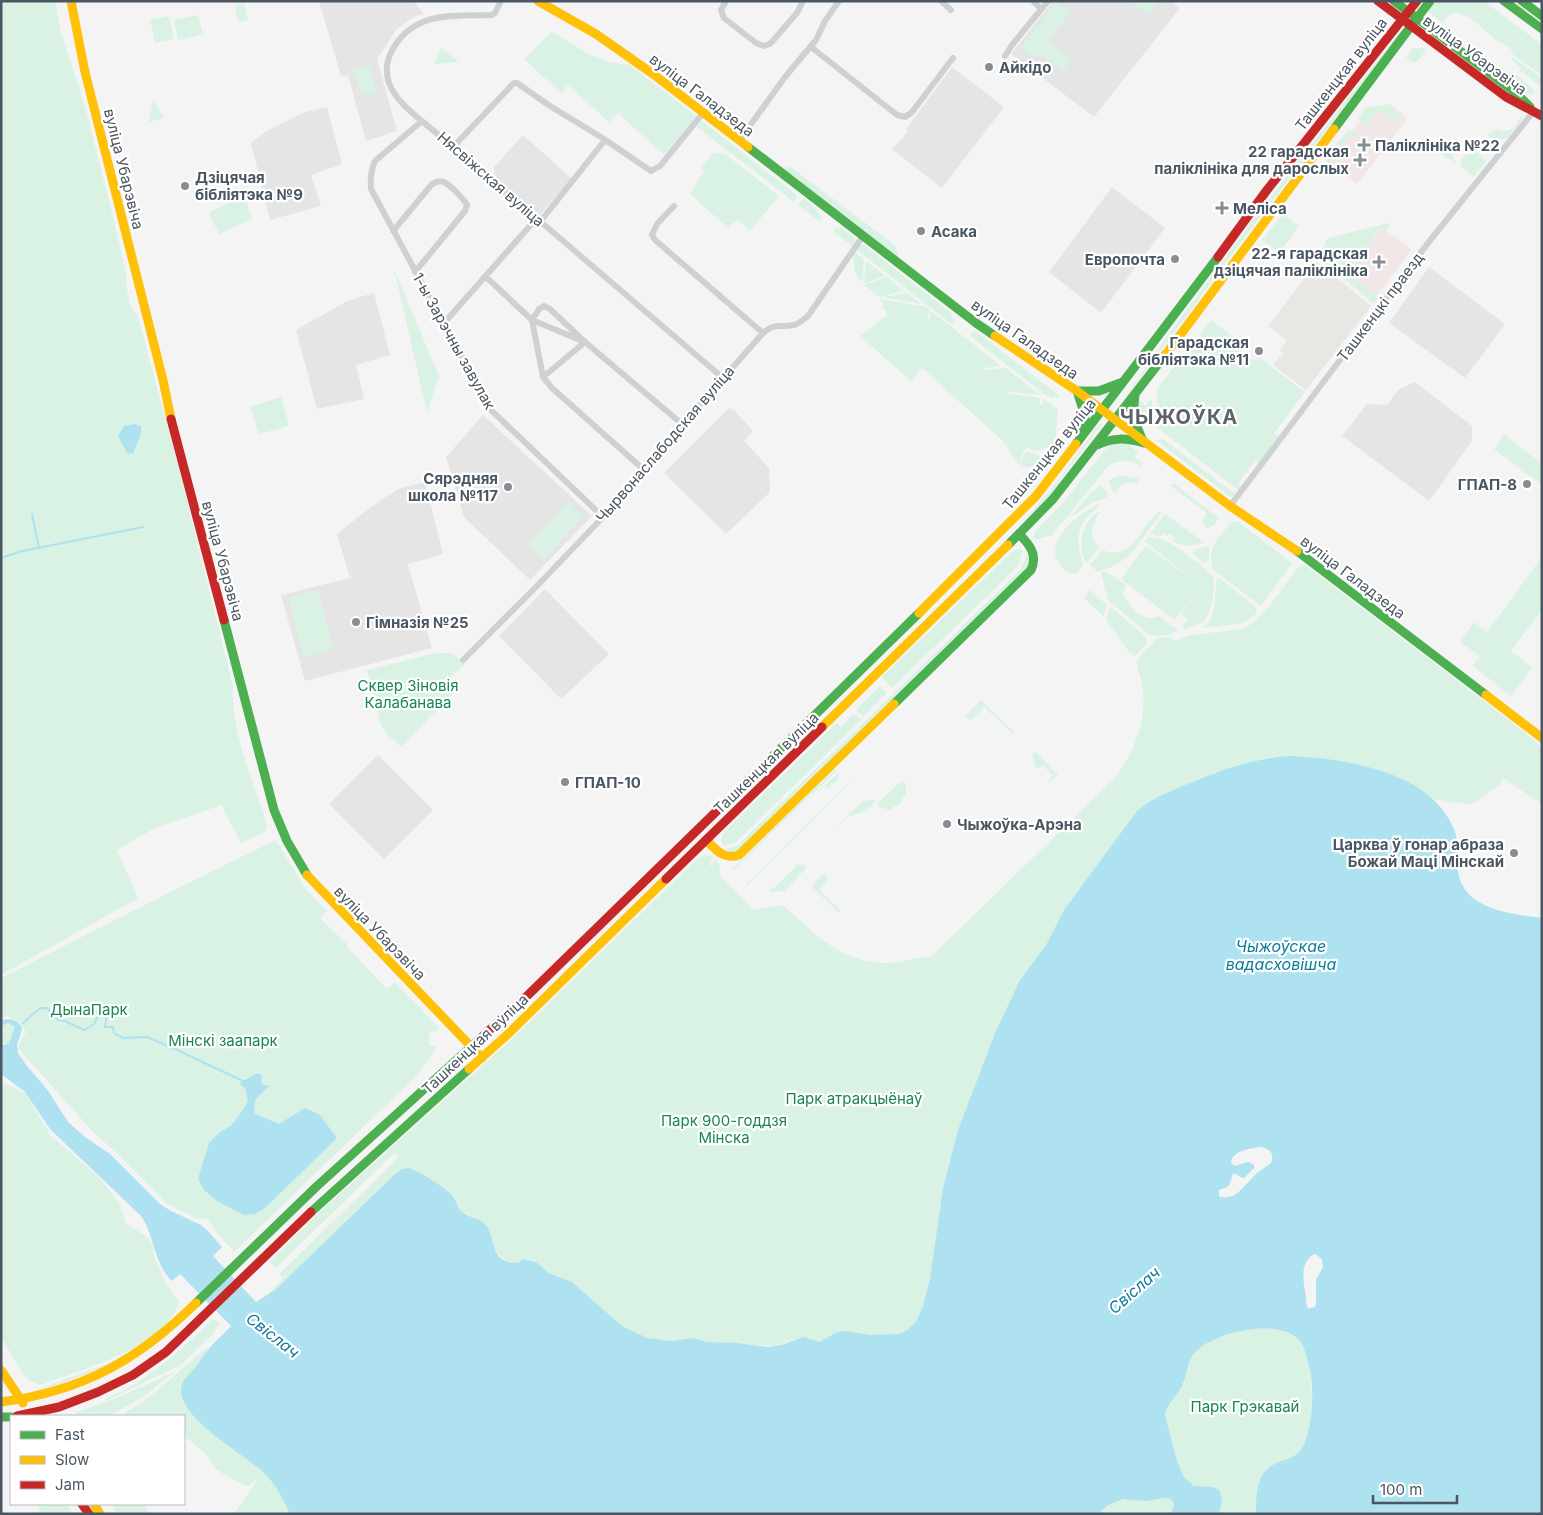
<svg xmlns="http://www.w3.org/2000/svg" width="1543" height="1515" font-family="Inter,sans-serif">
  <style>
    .commercial { fill: #e8e7e3 }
    .education { fill: #e6e5e6 }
    .medical { fill: #f1e7e6 }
    .green { fill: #d9f2e3 }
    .water { fill: #aee2f0; fill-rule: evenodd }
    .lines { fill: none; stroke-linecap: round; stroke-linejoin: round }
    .stream { stroke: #aee2f0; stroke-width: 2 }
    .street { stroke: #ced0d2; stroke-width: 6 }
    .fast { stroke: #4caf50; stroke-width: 9 }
    .slow { stroke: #ffc107; stroke-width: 9 }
    .jam { stroke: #c62828; stroke-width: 9 }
    .poi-dot { fill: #868d94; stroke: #fff; stroke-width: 2 }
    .labels { text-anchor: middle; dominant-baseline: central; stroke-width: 4.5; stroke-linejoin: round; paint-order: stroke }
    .street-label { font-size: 15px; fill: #4a5661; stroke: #fff }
    .poi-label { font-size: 15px; font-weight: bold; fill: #4a5661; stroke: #fff; text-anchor: start }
    .park-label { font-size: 15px; fill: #17864f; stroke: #fff }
    .water-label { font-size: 16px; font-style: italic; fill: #0c7c9b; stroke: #fff }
    .district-label { font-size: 20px; font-weight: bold; letter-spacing: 1px; fill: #5f6368; stroke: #fff }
  </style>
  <rect width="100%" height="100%" fill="#f4f4f4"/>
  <path class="commercial" d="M1317,262L1371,306L1306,390L1273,365L1280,356L1282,357L1284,354L1280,350L1287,341L1268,326Z"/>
  <path class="education" d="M319,1H414L424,14L415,16L396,30L377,59L397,131L366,141L348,75L341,76Z
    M1053,1H1171L1180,8L1094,117L1011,54Z
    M952,67L1004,107L942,188L892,149L908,132L906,129Z
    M327,107L342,164L311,175L321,206L270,220L251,143L265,132L302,113Z
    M523,135L572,179L539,216L495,181L494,167Z
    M1112,187L1165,228L1101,313L1049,272Z
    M1429,267L1505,324L1465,378L1389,323Z
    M374,293L390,355L356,365L364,399L317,409L296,330L347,301Z
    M1415,382L1472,426V441L1429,501L1342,436L1367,404L1387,405L1398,390Z
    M729,408L734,410L753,431L744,441L769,468L770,492L726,534L664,473Z
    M483,415L592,516L530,580L464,517L446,457Z
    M425,482L443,554L408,564L432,648L305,681L281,595L350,578L337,534L371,507L398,489Z
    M545,589L609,654L561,699L499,636Z
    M378,755L433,810L384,859L329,804Z"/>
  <path class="medical" d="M1389,104L1403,114L1407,119L1357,184L1328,163L1368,110Z
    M1382,227L1412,250L1376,296L1347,273Z"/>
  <path class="green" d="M1,1H55L60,30L85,106L112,213L126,273L127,290L130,304L138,317L179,469L233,687C230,732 254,782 267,825L265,832L241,843L221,805L153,829L117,850L138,898L1,975Z
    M1130,1H1156L1157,2L1148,14Z
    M1432,1H1484L1542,45V75L1513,55L1511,49L1501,42L1497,41C1487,33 1462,6 1450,14C1446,16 1444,21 1442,23L1426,9Z
    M1056,2L1070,13L1048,41L1072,60L1063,71L1039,53L1035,58L1021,47Z
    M244,3L248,20L238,22L235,5Z
    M198,15L203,34L178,40L174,20Z
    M169,16L174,39L155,43L150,20Z
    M1401,30L1402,31L1257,221L1117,409L1164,341L1255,217Z
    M552,31L588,54L608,62L630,65L696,116L664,155L618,113L609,122L568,85L561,93L524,59Z
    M441,48L459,62L434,64Z
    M1413,48H1423L1426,51L1416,62H1412L1406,57Z
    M1513,58L1542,78V87L1519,70L1521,68L1511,60Z
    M1494,63L1513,78L1517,75L1536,92L1530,95L1493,67Z
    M369,66L376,91L362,96L353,70Z
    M153,100L164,118L149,122Z
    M1389,104L1402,114L1396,122L1385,115L1373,131L1384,114L1378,110L1371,118L1373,120L1368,126L1358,119L1365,108Z
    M1521,117L1523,119L1508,138L1494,141L1487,135L1496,129L1504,131L1513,129Z
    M702,121L798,196L794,202L696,126Z
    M1349,129L1357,135L1356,138L1351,134L1330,162L1334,165L1333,166L1325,160Z
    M1439,138L1451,149L1456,164L1438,151L1436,142Z
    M1477,152L1486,161L1474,177L1460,166L1462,157Z
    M713,153L725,154L779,196L750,231L738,219L728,228L690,194L704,171L701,167Z
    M785,167L792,168L895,245L899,258L781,169Z
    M244,195L252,219L219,234L209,213Z
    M803,198L814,207L822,217L819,221L798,205Z
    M1283,214L1299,226L1279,253L1262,240Z
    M1388,223L1390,224L1386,230L1381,227L1347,272L1378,298L1373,303L1324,262V245L1328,238Z
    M834,227L841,228L854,237L855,241L852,246L834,232Z
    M862,245H864L950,312L956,325L950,323L856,249Z
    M855,252L864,260L862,282C854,276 854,264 853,255Z
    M866,261L886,276L864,283Z
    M394,269L439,376L427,412Z
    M887,277L904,291L879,297L864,285Z
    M907,293L922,304L883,297Z
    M881,299L926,307L930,310L927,320L929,321L931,311L1001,366L984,368L985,370L1006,368L1040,395L1005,391L1011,394L1040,398V405H1042L1044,399L1057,409L1058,410L1055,446L1036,451L1028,448L1025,449L1019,465L1003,441L922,368L911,381L860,336L887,315L886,313L887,311L882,307L884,304L880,301Z
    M1211,320L1241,343L1239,350L1253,360L1260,358L1305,392L1274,433L1279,437L1259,464L1255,461L1239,482L1240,488L1238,490L1158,428L1157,389Z
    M974,330L1060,396L1058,398L1055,396L1054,398L1047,396L971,337L970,334Z
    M281,397L289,426L259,434L250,407Z
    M1152,399V412L1140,427L1137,405L1140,400L1145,406Z
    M1100,423L1102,424L1066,472L1051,496L1022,523L1056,484Z
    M1504,434L1542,464V485L1494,449Z
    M1163,439L1235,494L1232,497L1229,496L1156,440Z
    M1114,443L1127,444L1138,452L1134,457L1143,463L1141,466C1129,459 1120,460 1108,466L1052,535L1035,540L1033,536L1035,531L1061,505L1105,450Z
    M1026,451L1047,458L1043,464L1023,468L1020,466Z
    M1120,475C1127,475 1131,479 1138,478V482L1123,484L1114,493L1112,491L1109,480Z
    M1173,483L1215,515L1220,517L1213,526L1208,528L1203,524V519L1207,513L1171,486Z
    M1100,486L1105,489L1108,494L1106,498L1093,502L1070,518L1089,495Z
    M569,502L583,516L543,559L529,545Z
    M1099,504C1098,509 1093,511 1089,515C1074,530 1078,548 1083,566L1076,574C1069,573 1063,570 1059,564C1043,541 1080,512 1099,504Z
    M1101,511C1091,524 1088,534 1099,547L1087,563C1075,549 1083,517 1101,511Z
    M1159,511L1161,513L1160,515L1130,555C1124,559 1117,565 1111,567C1106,569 1102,569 1098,572L1090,565L1102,550C1134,562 1139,528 1159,511Z
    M1165,514L1205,543C1194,546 1183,547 1173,541L1175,538L1169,533L1167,536L1163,533L1161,536L1150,534Z
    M1233,521H1237L1292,563L1261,606L1216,572C1209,566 1210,551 1215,543C1219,535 1227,528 1233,521Z
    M1148,537C1153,538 1159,538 1163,540C1171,542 1210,570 1213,577C1217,587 1210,614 1204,622L1184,630L1182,627L1188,619L1181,614L1195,593L1175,620L1121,579L1146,546L1201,586L1144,541Z
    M1207,546L1210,547L1208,561L1204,563L1192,553L1194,550Z
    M1018,549L1023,550L1018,566L892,688L882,677L1014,550Z
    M1027,553L1031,558L1028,569L738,852L731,853L725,849L738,845L1021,569Z
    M1542,557V610L1511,651L1532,667L1511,696L1473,666L1480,656L1460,642L1474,622L1487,632Z
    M1305,565L1523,731L1542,748V804L1503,778L1501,784L1471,805L1432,799L1405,780L1387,773L1363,766L1307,757H1271L1253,761L1217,772L1168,792L1127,825L1064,910L1046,945L1020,980L995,1033L958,1130L943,1188L932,1266L923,1306L916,1322L906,1331L899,1334L882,1336L848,1332L820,1342L795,1339L774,1346L706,1342L693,1338L671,1341L654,1340L638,1335L622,1326L572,1282L549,1273L536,1262L522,1259L518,1263L508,1262L500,1256L493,1248L490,1232L477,1218L462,1212L451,1194L413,1169L398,1171L395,1174L275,1290L266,1297L283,1278L279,1274L399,1157L394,1153L276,1268L269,1262L323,1209L511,1040L698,858L705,855L713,856L710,865L712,866L715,859C720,863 720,869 720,875L753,910L783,905C816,935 842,964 889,963C904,963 917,956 931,957L1115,778C1134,752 1146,723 1143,690C1142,680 1136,668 1137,659L1158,638L1171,637L1174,641C1196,631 1220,634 1243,628C1260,624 1287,581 1299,566Z
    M1105,571L1126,585L1123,594C1129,606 1144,624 1159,616L1178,630C1170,636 1157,637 1148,634L1108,600L1101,573Z
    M1217,578L1222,580L1257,608L1256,614L1243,623L1202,628C1218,620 1214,594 1217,578Z
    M318,590L333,649L304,657L288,598Z
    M1089,590L1106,604L1104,617L1084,598Z
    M1112,608L1147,638V643L1135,656C1126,652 1114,629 1106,620L1109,609Z
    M436,653H452L465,665L444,682L453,693L401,747L389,736L381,726L367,670Z
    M880,686L887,693L863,717L856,710Z
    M981,700L1014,732L1013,734L984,707L971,720L966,718V715Z
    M852,715H856L861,720L735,843L723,846L721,840L724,832L837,723L841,727Z
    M1035,751L1058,775L1049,783L1048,782L1053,775L1042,765L1039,769L1036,768L1032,755Z
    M834,770H837L732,871L733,868Z
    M839,772V778L828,789L825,786L739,869Z
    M850,782L851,783L747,885L746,884Z
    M900,782L906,783V794L901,799L902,801L897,807L894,806L891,810L878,807V803Z
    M874,800L875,802L866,811L850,816L832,831L863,801Z
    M276,840L305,888L327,911L320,918L348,945L347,947L387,989L395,982L440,1029L429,1033V1046H436C435,1055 423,1066 417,1075L234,1252L217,1233L209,1220L195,1218L167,1204L115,1151L94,1133L24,1055L18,1046L26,1032L19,1022L8,1016L1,1019V978L176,889Z
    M798,864V865H805V869L785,891L771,892V889L775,887Z
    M825,874L828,878L819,890L841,911L839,913L813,888V884L822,875Z
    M6,1023L12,1024L15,1027L11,1041L6,1045H1V1026Z
    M1,1082L19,1090L26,1094L51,1136L98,1176L119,1203L126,1223L148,1238L154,1249L153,1252C159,1269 166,1288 179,1300C177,1305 176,1311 173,1315C148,1352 80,1370 40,1385L32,1382L25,1377L1,1337Z
    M213,1319L221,1323L215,1330L216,1331L181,1365L106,1401L105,1399C148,1381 180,1351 213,1319Z
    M1243,1329C1259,1329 1282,1327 1295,1337C1315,1350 1316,1427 1304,1446C1300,1453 1293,1456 1286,1459C1258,1472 1256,1484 1256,1514H1219L1222,1497L1202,1488L1195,1486L1184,1477L1177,1461L1165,1415C1167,1404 1178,1396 1183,1385C1187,1377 1186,1367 1190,1359C1198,1341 1225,1333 1243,1329Z
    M139,1347L107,1366L54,1386L39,1389L109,1363Z
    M206,1348L208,1349C203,1355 199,1362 195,1368C188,1377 180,1382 181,1394C183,1420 246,1455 263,1472C276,1484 283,1499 290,1514H231L237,1510L260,1476L248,1487L230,1478L216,1469L203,1451L184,1436V1416H121L152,1395Z
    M175,1371L143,1397L109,1416H76V1413L120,1397Z
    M1165,1498L1171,1499L1174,1504L1173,1508L1170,1514H1098L1108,1505L1117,1500L1130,1499L1146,1501Z
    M46,1504H66L74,1514H39V1507Z
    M112,1504H144L150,1514H117Z"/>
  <path class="water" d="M134,424L141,426C142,437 136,444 133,454L127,453L118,436L124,426Z
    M1290,756C1344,759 1428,770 1453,827C1460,841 1455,857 1458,872C1464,910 1512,914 1542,918V1514H1256C1256,1496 1256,1472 1275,1464C1283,1460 1293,1458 1299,1452C1313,1439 1315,1384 1309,1367C1307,1358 1304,1343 1296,1337C1272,1319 1216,1332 1196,1351C1186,1361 1188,1374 1182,1386C1177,1396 1167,1404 1165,1415L1177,1461L1184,1477L1194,1486L1213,1487L1220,1491L1222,1501L1219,1514H1170L1173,1508L1174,1504L1171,1499L1165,1498L1146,1501L1123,1499L1108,1505L1098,1514H290C283,1499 276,1484 263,1472C245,1454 171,1415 182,1384C184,1378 190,1374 194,1369C199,1364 202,1356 207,1351C214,1342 223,1335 231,1326L180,1274L172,1281C154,1264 155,1238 142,1217L50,1129L25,1092L1,1074V1045H6L9,1043L15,1027L8,1023L1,1026V1020C10,1018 19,1019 22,1029L17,1045L18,1053L27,1066L49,1092L68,1122L85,1137L110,1154L160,1204L171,1211L201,1225L208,1231L222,1247L213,1256L256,1302L275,1290L395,1174L402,1169L409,1168C417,1170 447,1189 452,1195C456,1200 457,1207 462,1212C470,1218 479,1217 486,1225C497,1239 488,1263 518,1263L522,1259L536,1262L549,1273L572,1282L622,1326L647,1338L671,1341L693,1338L706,1342L736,1343L768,1347L781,1345L803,1337L820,1342L835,1333L843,1331L872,1335L899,1334L906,1331L916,1322L923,1306L930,1278L943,1188L958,1130L995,1033L1020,980L1046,945L1064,910L1137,811C1151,799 1168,792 1185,785C1219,771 1252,758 1290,756ZM1260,1147C1269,1148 1275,1153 1271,1163C1266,1167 1260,1170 1255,1175C1245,1184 1235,1203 1219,1196V1190C1233,1186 1228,1185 1233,1174H1236L1240,1177L1244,1178L1254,1168V1165L1249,1162L1234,1166L1231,1162C1234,1150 1249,1149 1260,1147ZM1315,1254L1322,1259L1323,1267L1316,1280V1304L1315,1307L1311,1308H1308C1305,1302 1307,1298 1305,1291C1303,1278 1300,1261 1315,1254Z
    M258,1073L262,1075L261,1084L269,1086L255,1100L254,1113L279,1124L305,1108L320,1115L337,1138L265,1208L255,1214L244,1215L217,1201L204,1190L198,1179L209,1143L220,1132L231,1126L245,1107L248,1100L245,1088L240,1084L243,1081Z"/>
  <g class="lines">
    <path class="stream" d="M32,514L39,548
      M1,558L22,551L143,527
      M23,1023L40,1008H47L58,1020L65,1021L84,1030L94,1024L97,1018L103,1014L106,1018L105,1027H113L114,1033L123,1038L147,1037L175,1049L243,1081"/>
    <path class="street" d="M501,1L495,13L492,15C454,16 416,11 394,47C387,58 385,71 389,83C398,107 427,123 444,140C478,170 513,199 548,228C606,278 665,328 723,378
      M726,1L721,10L724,18L756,43L764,46L770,44L797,13L803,1
      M941,1L951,10
      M1033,1L1041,9
      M811,47L897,115L905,117L912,112L953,58
      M1005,56L1012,45L1048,1
      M422,121L375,161C371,170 370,178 371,189L490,409L603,517
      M739,141L785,77L816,40L825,21L839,1
      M453,147L514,83H517L550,106L601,137L651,171L660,166L703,113
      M674,206L657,224L652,235L655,240L763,333
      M540,222L605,140
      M393,231L432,184C436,182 440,180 444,182C450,185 464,199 467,205L465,211L415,272
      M486,277L532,320L585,342L682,424
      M444,323L536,219
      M543,377L585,342L550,309L544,306L539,309L532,320L543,377L552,388L643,469
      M1230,506L1428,243L1534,111
      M463,660L536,587L603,517L643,469L763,333C775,322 780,328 794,325C799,324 804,319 808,316L863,236"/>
    <path class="fast" d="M1394,1L1516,93L1530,107
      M1504,1L1542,29
      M1522,1L1542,16
      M1417,18L1430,1
      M1334,129L1417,18
      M748,147L976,323L995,336
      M1135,395C1132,413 1136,427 1144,443
      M1083,434L1085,416L1077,391H1099L1120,383
      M1076,444L1218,257
      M1097,445C1114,437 1126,438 1144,443
      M1008,545L1053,499L1166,354
      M1297,551L1486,695
      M224,620L274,810L287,841L307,875
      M894,704L1031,570C1038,555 1030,545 1019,534
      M727,801L919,613
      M311,1212L469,1069
      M196,1303L316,1187L484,1035
      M1,1417H11"/>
    <path class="slow" d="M71,1L85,72L163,380L171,419
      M538,1L596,34L653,74L748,147
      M995,336L1077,391L1230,506L1297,551
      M1166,354L1334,129
      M919,613L1036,496L1076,444
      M1486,695L1542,738
      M822,727L1008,545
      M706,840C716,850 724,860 739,855L894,704
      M307,875L482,1058
      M469,1069L508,1034L666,879
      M1,1370L23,1403
      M1,1402C83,1391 138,1360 196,1303
      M94,1504L100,1514"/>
    <path class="jam" d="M1378,1L1506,97L1542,116
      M1408,12L1417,1
      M1218,257L1267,190L1408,12
      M171,419L224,620
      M666,879L822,727
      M484,1035L528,995L727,801
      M17,1416L59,1407L98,1392L133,1375L166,1352L311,1212
      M82,1504L89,1514"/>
  </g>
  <g class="poi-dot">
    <circle cx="989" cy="67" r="5"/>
    <path d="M1361.5 137.5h5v5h5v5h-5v5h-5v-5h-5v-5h5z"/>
    <path d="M1357.5 152.5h5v5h5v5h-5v5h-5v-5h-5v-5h5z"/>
    <circle cx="185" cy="186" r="5"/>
    <path d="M1219.5 200.5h5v5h5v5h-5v5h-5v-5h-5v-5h5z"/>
    <circle cx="921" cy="231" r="5"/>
    <circle cx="1175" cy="259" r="5"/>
    <path d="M1376.5 254.5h5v5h5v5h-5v5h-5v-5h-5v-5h5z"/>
    <circle cx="1259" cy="351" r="5"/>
    <circle cx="1527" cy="484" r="5"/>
    <circle cx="508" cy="487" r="5"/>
    <circle cx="356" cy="622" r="5"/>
    <circle cx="565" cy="782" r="5"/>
    <circle cx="947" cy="824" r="5"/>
    <circle cx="1514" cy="853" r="5"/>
  </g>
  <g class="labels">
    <g class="street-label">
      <text transform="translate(1475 55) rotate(36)">вуліца Убарэвіча</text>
      <text transform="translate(1341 74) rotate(-52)">Ташкенцкая вуліца</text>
      <text transform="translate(702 95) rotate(37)">вуліца Галадзеда</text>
      <text transform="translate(124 169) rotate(76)">вуліца Убарэвіча</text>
      <text transform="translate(491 179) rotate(41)">Нясвіжская вуліца</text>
      <text transform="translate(1380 307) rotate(-53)">Ташкенцкі праезд</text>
      <text transform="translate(1025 339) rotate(35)">вуліца Галадзеда</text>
      <text transform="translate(454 341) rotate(61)">1-ы Зарэчны завулак</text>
      <text transform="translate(665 444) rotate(-49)">Чырвонаслабодская вуліца</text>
      <text transform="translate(1049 454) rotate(-51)">Ташкенцкая вуліца</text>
      <text transform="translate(223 561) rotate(75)">вуліца Убарэвіча</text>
      <text transform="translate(1353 577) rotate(37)">вуліца Галадзеда</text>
      <text transform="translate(766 763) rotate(-44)">Ташкенцкая вуліца</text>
      <text transform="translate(380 933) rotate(46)">вуліца Убарэвіча</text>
      <text transform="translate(475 1044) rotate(-43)">Ташкенцкая вуліца</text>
    </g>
    <g class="poi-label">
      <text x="999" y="67">Айкідо</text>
      <text x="1375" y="145">Паліклініка №22</text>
      <text x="1349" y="151" text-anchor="end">22 гарадская<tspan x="1349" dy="17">паліклініка для дарослых</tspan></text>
      <text x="195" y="177">Дзіцячая<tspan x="195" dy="17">бібліятэка №9</tspan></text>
      <text x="1233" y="208">Меліса</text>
      <text x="931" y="231">Асака</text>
      <text x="1368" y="253" text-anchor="end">22-я гарадская<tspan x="1368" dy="17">дзіцячая паліклініка</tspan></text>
      <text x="1165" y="259" text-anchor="end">Европочта</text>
      <text x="1249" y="342" text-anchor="end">Гарадская<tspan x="1249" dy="17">бібліятэка №11</tspan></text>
      <text x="498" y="478" text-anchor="end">Сярэдняя<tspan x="498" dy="17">школа №117</tspan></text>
      <text x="1517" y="484" text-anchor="end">ГПАП-8</text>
      <text x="366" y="622">Гімназія №25</text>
      <text x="575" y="782">ГПАП-10</text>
      <text x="957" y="824">Чыжоўка-Арэна</text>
      <text x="1504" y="844" text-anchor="end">Царква ў гонар абраза<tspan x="1504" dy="17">Божай Маці Мінскай</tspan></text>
    </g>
    <g class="park-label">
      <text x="408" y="685">Сквер Зіновія<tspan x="408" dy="17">Калабанава</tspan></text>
      <text x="89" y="1009">ДынаПарк</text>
      <text x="223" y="1040">Мінскі заапарк</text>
      <text x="854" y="1098">Парк атракцыёнаў</text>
      <text x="724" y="1120">Парк 900-годдзя<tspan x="724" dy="17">Мінска</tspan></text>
      <text x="1245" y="1406">Парк Грэкавай</text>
    </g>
    <g class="water-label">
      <text x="1281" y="946">Чыжоўскае<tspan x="1281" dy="18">вадасховішча</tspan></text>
      <text transform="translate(1134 1290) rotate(-41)">Свіслач</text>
      <text transform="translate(273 1335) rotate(38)">Свіслач</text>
    </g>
    <g class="district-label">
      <text x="1179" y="417">ЧЫЖОЎКА</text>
    </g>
  </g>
  <rect width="1543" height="1515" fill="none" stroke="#4a5661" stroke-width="5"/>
  <rect x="10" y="1415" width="175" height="90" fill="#ffffff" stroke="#b7bbc0"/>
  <rect x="20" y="1431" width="25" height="8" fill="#4caf50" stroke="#b7bbc0"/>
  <text x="55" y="1440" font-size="15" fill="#4a5661">Fast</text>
  <rect x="20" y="1456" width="25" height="8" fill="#ffc107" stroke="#b7bbc0"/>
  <text x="55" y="1465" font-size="15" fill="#4a5661">Slow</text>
  <rect x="20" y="1481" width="25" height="8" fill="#c62828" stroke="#b7bbc0"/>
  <text x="55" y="1490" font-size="15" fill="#4a5661">Jam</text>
  <path d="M1373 1495v8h84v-8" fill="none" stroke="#4a5661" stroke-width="2.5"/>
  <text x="1380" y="1495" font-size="15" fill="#4a5661" stroke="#ffffff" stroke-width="4" paint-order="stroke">100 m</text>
</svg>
